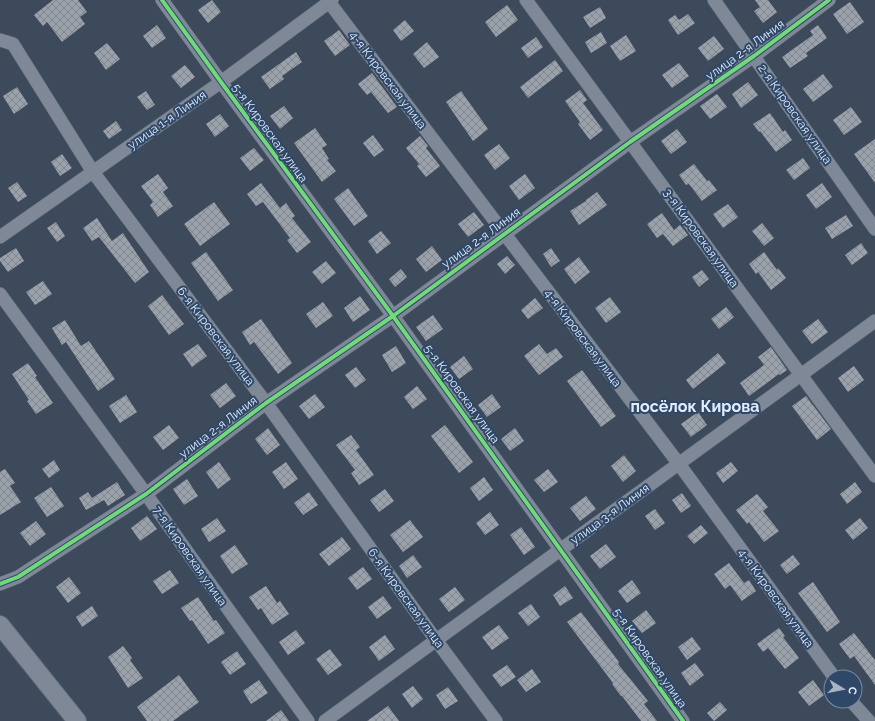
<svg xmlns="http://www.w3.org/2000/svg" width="875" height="721" font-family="Raleway,sans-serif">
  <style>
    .building { fill: url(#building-cross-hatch) }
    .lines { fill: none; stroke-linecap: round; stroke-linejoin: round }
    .street-casing { stroke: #5b6674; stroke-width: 14 }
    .secondary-casing { stroke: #5b6674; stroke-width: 20 }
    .street { stroke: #7e8896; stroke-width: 13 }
    .secondary { stroke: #7e8896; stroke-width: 18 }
    .cycleway-casing { stroke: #304868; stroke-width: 6 }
    .cycleway { stroke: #71d979; stroke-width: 4 }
    .labels { text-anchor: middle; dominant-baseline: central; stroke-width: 4; stroke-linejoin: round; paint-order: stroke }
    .street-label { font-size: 12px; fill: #e1edfd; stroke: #304868 }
    .district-label { font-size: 16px; font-weight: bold; fill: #e1edfd; stroke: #304868 }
  </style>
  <defs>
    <pattern id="building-cross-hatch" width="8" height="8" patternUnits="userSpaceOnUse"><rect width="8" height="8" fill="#9aa1ab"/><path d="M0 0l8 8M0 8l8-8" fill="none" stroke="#80868e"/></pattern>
  </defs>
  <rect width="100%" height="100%" fill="#3d4a5b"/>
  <path class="building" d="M53,0H78L87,12L80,17L85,24L62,42L47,22L43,26L34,15Z
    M212,0L221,12L208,23L198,10Z
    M755,0H768L777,12L763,23L754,11L760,7Z
    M850,2L864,22L847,34L833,14Z
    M507,5L518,20L496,37L485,22Z
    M600,7L606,18L590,28L583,17Z
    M688,14L695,23L678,35L668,20L675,15L679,20Z
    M405,20L414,31L401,41L393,30Z
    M157,25L166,38L152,48L143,36Z
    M818,25L827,38L806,53L808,56L790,68L782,57L813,35L810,31Z
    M339,30L350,45L335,56L324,41Z
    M601,32L607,43L591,53L585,42Z
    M626,35L636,51L620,61L610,46Z
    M714,36L724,49L708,61L698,48Z
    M536,37L543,47L528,58L521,48Z
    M427,42L439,57L424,68L413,54Z
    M107,43L120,59L106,70L94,53Z
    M296,52L302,62L282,76L284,79L270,89L261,77Z
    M555,60L563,71L528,98L520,87Z
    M679,63L689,76L672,88L662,75Z
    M185,65L195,77L181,88L171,76Z
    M372,73L397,107L388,113L371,92L367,95L358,84Z
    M823,74L833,87L813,102L803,89Z
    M748,82L758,95L741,108L732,94Z
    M17,87L28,104L14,114L3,96Z
    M580,90L587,100L583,103L603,130L590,140L578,124L580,122L565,101Z
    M146,91L155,105L147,110L137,97Z
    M461,91L488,129L473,141L446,102Z
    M717,94L727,107L710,119L700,106Z
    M284,106L293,118L280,129L270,116Z
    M851,107L862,122L844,135L833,120Z
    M770,113L783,132L785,130L792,140L776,152L760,131L759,132L753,124Z
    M220,114L229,126L215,137L206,124Z
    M116,121L122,130L109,139L103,131Z
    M315,128L327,145L322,148L329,159L327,160L336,171L322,182L294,143Z
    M677,129L687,142L671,154L661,141Z
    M373,135L384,150L374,157L363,143Z
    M420,136L428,146L426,148L440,166L426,177L417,166L419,164L406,148Z
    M875,139V183L854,154Z
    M499,144L510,158L495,170L484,155Z
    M254,148L264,160L250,171L240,158Z
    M62,154L72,168L60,176L51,162Z
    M803,158L810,168L794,180L786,170Z
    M694,164L707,181L709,180L717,190L702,201L689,184L686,185L679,175Z
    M158,174L168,188L163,192L173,206L158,217L150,205L153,202L141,186Z
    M525,174L535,188L519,200L509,186Z
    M17,182L27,196L18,202L8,188Z
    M261,183L280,208L286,203L295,216L292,218L311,242L297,253L287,240L290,238L263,202L256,206L247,194Z
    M822,183L832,197L816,209L806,195Z
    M348,188L368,216L354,226L334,199Z
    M597,192L607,205L579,225L570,211L586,201V200Z
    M214,202L230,224L200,246L184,224Z
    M728,204L738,217L723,228L713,214Z
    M474,212L484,225L468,237L458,224Z
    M662,213L674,230L680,225L688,235L673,246L663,234L657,238L647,224Z
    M846,215L853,226L832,239L825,228Z
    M97,218L112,241L123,233L149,272L135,283L99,237L92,241L83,228Z
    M56,222L65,236L57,242L47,228Z
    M762,223L774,238L764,246L752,231Z
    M381,231L391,243L377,254L368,241Z
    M861,243L868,253L852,265L845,255Z
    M432,246L442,260L426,272L416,259Z
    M16,248L24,261L8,272L0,261V258Z
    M551,248L560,261L551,267L543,254Z
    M206,252L233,290L218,301L191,263Z
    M764,252L777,270L778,268L786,278L771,290L758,272L756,274L749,264Z
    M507,256L515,265L505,274L497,264Z
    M579,257L590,272L575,284L564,269Z
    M326,261L336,273L322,284L312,272Z
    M401,269L407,277L395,287L389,279Z
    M702,270L709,279L699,287L692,277Z
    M43,281L52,294L35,305L26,292Z
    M162,295L184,324L169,335L148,306Z
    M360,296L370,310L353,322L344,308Z
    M610,297L621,312L606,323L595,308Z
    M535,298L543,308L528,319L521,310Z
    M323,302L333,316L316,328L306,314Z
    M726,307L734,317L719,329L711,319Z
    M433,315L443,329L426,341L416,327Z
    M261,319L292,363L278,374L254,342L250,345L242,332Z
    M818,319L828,332L812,344L802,331Z
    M65,320L81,346L89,341L115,379L98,391L66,342L62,345L52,328Z
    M198,344L207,356L192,367L183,354Z
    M539,344L547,354L556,348L563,357L539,375L524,356Z
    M396,346L406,363L392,372L382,355Z
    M771,347L787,370L780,375L779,374L749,396L740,383L764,365L758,357Z
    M718,353L726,363L693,389L686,380Z
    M464,356L473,369L459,379L450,367Z
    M28,363L37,376L35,377L53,403L36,414L27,401L29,400L12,374Z
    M854,366L864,380L848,392L838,378Z
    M356,367L366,380L355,388L345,375Z
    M582,370L616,416L601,427L567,381Z
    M226,383L236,396L220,408L210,395Z
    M417,386L427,399L413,409L404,397Z
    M315,394L325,407L309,419L299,406Z
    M492,394L501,407L487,417L478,405Z
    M126,395L137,412L120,423L109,406Z
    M806,396L831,429L817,440L792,406Z
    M698,412L707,425L691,437L681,424Z
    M169,425L179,438L163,450L153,437Z
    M445,425L473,462L459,473L431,436Z
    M268,428L280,445L267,455L255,439Z
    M515,428L524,441L510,451L501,439Z
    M351,435L360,447L356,450L374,475L359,485L351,473L355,470L336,445Z
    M624,455L636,471L623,482L611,466Z
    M54,460L60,470L49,478L42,469Z
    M219,462L231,479L218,489L206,472Z
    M286,462L298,479L284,489L272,472Z
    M731,462L738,471L723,483L716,473Z
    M5,469L15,483L10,486L21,502L0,515V472Z
    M548,469L558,482L544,492L534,480Z
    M484,477L493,490L479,501L470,488Z
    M187,479L198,496L184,505L173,489Z
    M117,482L125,495L108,506L104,500L86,510L79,498L88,492L92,498Z
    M855,482L862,492L847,504L840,494Z
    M51,487L64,506L47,517L34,498Z
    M385,489L394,501L379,512L370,500Z
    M309,492L318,505L303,515L294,503Z
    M682,493L691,506L681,513L672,500Z
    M757,494L768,507L763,511L779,531L764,542L749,522L747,524L736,510Z
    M586,496L596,509L580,521L570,508Z
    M655,509L665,523L655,530L645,516Z
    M490,512L499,525L485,535L476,523Z
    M147,516L157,529L140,541L131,528Z
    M217,518L226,531L209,542L201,529Z
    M860,518L868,528L853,540L845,530Z
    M410,520L423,537L403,552L390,535Z
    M36,521L46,534L30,546L20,533Z
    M701,525L708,533L694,544L687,536Z
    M521,527L535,547L524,555L510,535Z
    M342,537L351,549L329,566L319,554Z
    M606,544L616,557L600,569L590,556Z
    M235,545L248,564L232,574L220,556Z
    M413,555L422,567L407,578L399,566Z
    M793,555L800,564L787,574L780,565Z
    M729,563L744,583L749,580L756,591L742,601L730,585L725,589L714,574Z
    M363,567L372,579L357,590L348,578Z
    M170,570L179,583L162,594L153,581Z
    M69,577L81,593L68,603L56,587Z
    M632,580L641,593L627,603L618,591Z
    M813,582L840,622L827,632L798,593Z
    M266,586L277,603L280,601L289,614L272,625L261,608L258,610L249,597Z
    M565,586L573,598L560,606L553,595Z
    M455,587L465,600L449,612L439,599Z
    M383,596L392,608L377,619L368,607Z
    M198,597L214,621L216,620L225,633L208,644L192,620L190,621L181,608Z
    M531,604L540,617L528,626L518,613Z
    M92,606L98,616L82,627L76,617Z
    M646,610L656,623L642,633L632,621Z
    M581,612L619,662L618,664L648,701L644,704L657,721H641L622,696H621L612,684L613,683L567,622Z
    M499,625L509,638L492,650L482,637Z
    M779,628L785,636L783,637L799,658L785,669L768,648L763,652L757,644Z
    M296,630L305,643L288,655L279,642Z
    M854,633L875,660V685L854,656L850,659L839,644Z
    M385,635L395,649L379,661L369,647Z
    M692,637L701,649L687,660L678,647Z
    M123,646L132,658L130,660L143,678L128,688L108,657Z
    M330,649L342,665L328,675L316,659Z
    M237,651L246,664L230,675L221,662Z
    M695,663L704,675L690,686L681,673Z
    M507,665L516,677L501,687L492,675Z
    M532,669L541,682L526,692L517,680Z
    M179,675L199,702L173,721H147L137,707Z
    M259,680L268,693L251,704L243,691Z
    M813,680L824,695L809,706L798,692Z
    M413,686L423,699L412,708L402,694Z
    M448,687L458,701L445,709L436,695Z
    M720,702L727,710L714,721L707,713Z
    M388,706L399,721H367Z
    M281,710L289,721H266Z"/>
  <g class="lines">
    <g class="street-casing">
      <path id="street" d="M162,0L221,82L393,316L683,721
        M526,0L875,476
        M714,0L875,229
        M329,2L679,464L834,677
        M0,40L13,44L93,172L266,403L436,640L496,721
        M0,237L221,82L332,0
        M0,294L146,494L308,721
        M0,584L18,577L146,494L266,403L393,316L630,142L754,56L829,0
        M851,701L869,721
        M325,721L875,321"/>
    </g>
    <g class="secondary-casing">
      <path id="secondary" d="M0,625L77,721"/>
    </g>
    <use href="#street" class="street"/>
    <use href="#secondary" class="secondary"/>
    <g class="cycleway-casing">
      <path id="cycleway" d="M162,0L221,82L393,316L683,721
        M0,584L18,577L146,494L266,403L393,316L630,142L754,56L829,0"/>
    </g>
    <use href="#cycleway" class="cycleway"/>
  </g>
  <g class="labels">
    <g class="street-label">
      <text transform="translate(745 50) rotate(-36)">улица 2-я Линия</text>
      <text transform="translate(388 80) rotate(53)">4-я Кировская улица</text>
      <text transform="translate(795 114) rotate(55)">2-я Кировская улица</text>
      <text transform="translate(167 120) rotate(-35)">улица 1-я Линия</text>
      <text transform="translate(270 133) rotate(54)">5-я Кировская улица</text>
      <text transform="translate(481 238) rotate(-36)">улица 2-я Линия</text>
      <text transform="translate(701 238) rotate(54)">3-я Кировская улица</text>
      <text transform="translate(216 336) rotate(53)">6-я Кировская улица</text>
      <text transform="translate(583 338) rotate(53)">4-я Кировская улица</text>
      <text transform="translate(462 394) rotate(54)">5-я Кировская улица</text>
      <text transform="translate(218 427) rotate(-37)">улица 2-я Линия</text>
      <text transform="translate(610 514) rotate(-36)">улица 3-я Линия</text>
      <text transform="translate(190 556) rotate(55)">7-я Кировская улица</text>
      <text transform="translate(406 598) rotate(54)">6-я Кировская улица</text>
      <text transform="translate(776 598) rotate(54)">4-я Кировская улица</text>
      <text transform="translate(650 658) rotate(55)">5-я Кировская улица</text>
    </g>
    <g class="district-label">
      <text x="695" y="406">посёлок Кирова</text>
    </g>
  </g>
  <g transform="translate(843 689) rotate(100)"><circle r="19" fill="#304868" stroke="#778aa4"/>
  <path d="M0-3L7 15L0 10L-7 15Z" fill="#a8b4c4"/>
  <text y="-6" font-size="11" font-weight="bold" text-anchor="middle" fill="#e1edfd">С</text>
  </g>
</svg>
